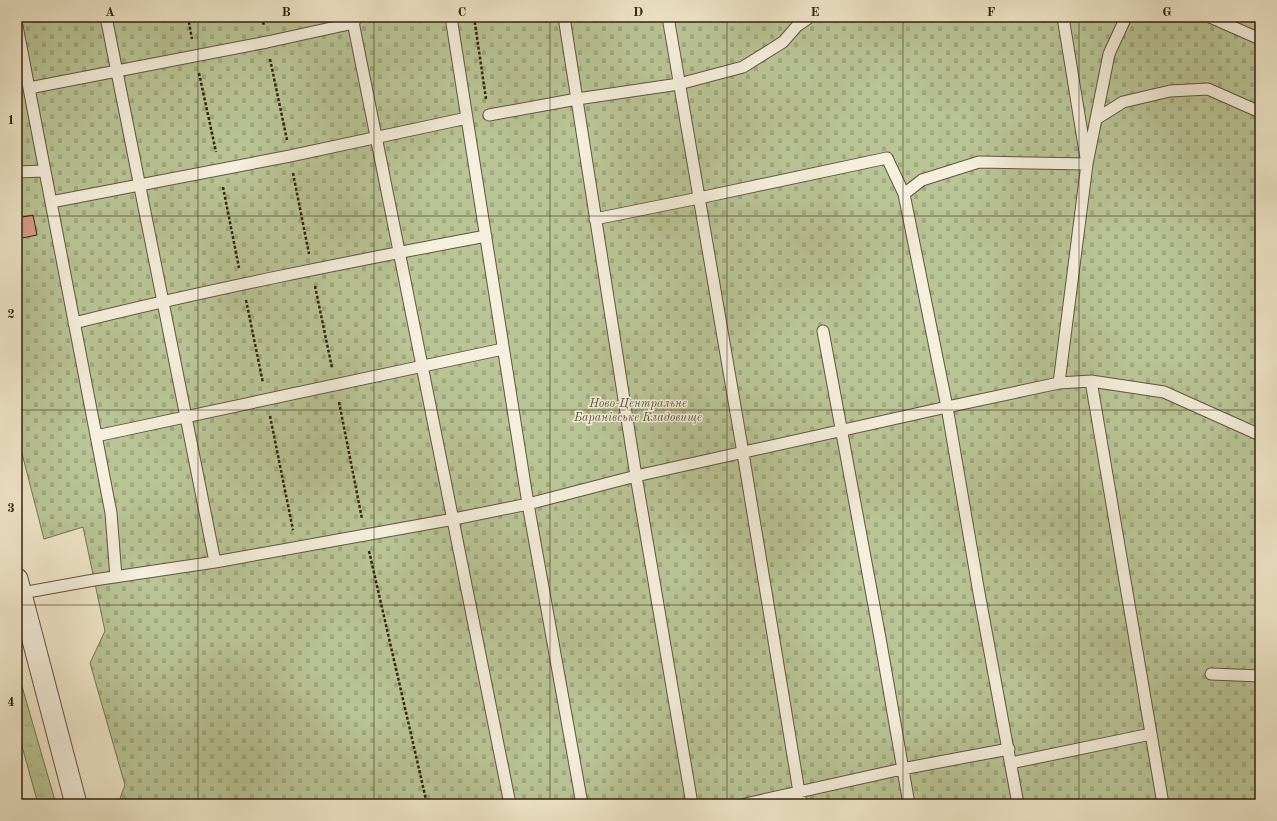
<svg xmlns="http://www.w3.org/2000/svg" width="1277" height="821" font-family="'Old Standard TT',serif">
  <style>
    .grass { fill: url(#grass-tufts); stroke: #777452 }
    .cemetery { fill: url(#cemetery-stones); stroke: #777452 }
    .building { fill: #d99a89; stroke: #34230e }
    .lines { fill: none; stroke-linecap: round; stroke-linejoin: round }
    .service-casing { stroke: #63543d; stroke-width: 13 }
    .minor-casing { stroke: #63543d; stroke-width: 23 }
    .path { stroke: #34230e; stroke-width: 2.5; stroke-dasharray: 3 2; stroke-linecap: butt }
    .service { stroke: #f5efdd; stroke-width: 11 }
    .minor { stroke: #f5efdd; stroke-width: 21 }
    .grid { fill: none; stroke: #34230e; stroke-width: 1; stroke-opacity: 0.55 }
    .labels { text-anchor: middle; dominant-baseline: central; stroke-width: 3; stroke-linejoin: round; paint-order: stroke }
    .park-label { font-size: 12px; font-style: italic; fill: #5c5437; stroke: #f5efdd }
    .neatline { fill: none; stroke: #34230e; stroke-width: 1.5 }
    .grid-label { font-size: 13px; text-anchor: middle; font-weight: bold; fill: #34230e }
  </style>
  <defs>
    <pattern id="grass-tufts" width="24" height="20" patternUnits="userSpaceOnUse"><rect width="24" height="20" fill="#bac597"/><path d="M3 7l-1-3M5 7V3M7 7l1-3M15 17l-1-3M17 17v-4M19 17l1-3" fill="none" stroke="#a0a981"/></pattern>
    <pattern id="cemetery-stones" width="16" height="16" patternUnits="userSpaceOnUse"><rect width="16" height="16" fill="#bac597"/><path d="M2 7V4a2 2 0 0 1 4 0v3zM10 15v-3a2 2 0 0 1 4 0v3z" fill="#a0a981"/></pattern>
  </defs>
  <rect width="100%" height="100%" fill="#f0e7ca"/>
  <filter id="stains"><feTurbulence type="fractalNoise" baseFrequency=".005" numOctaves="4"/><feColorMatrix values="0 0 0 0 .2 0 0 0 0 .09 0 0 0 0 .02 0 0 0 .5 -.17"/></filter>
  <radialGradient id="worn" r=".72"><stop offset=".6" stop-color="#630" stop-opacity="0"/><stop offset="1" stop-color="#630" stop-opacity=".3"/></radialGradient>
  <path class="grass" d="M17,669L56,804H38L17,728Z"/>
  <path class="cemetery" d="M17,17H1260V804H120L119,801L125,785L90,663L105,631L83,527L44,539L17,434Z"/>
  <path class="building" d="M33,215L37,235L17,239V218Z"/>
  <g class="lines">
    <g class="service-casing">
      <path id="service" d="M106,17L215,562
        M352,17L510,804
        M451,17L528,504L582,804
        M564,17L636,476L692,804
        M668,17L743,453L801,804
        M1210,17L1260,39
        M17,26L111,513L116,577
        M29,88L267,42L354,23
        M489,115L577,99L679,84L743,67L783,42L797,26L810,17
        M1096,119L1123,102L1170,91L1208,89L1260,112
        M17,172L45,171
        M51,202L290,156L467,118
        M595,219L699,198L887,158L904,194
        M74,323C210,289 348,262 486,236
        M823,331L880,638L909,804
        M1091,381L1163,804
        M1059,383L1087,164L1109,54L1126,17
        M96,436L503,349
        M22,593L94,580L215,562L454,519L528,504L636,476L947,407L1059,383L1091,381L1164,392L1260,435
        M1211,674L1260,676
        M1011,763L1151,734
        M745,804L902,769L1009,749
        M1018,804L979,593L947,407L904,194L922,180L979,162L1087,164L1063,17"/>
    </g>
    <g class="minor-casing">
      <path id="minor" d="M17,579L76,804"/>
    </g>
    <path class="path" d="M188,17L192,39
      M262,17L264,26
      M474,17L486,99
      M270,59L287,140
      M199,73L216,152
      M293,173L309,254
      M223,187L239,268
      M315,286L332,368
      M246,300L263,383
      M339,402L362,519
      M270,416L293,530
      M369,551L427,804"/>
    <use href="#service" class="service"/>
    <use href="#minor" class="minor"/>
  </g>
  <path class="grid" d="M198,17V804M374,17V804M550,17V804M727,17V804M903,17V804M1079,17V804M17,216H1260M17,410H1260M17,605H1260"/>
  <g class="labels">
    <g class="park-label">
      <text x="638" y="404">Ново-Центральне<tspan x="638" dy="14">Баранівське Кладовище</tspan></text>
    </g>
  </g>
  <rect width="1277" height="821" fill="none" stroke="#f0e7ca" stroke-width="44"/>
  <rect x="22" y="22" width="1233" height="777" class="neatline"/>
  <g class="grid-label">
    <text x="110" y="16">A</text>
    <text x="286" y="16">B</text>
    <text x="462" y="16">C</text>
    <text x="638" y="16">D</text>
    <text x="815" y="16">E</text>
    <text x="991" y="16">F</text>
    <text x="1167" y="16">G</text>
    <text x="11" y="124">1</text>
    <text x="11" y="318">2</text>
    <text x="11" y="512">3</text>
    <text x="11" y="706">4</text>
  </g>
  <rect width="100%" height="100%" filter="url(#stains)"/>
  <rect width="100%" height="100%" fill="url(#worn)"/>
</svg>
